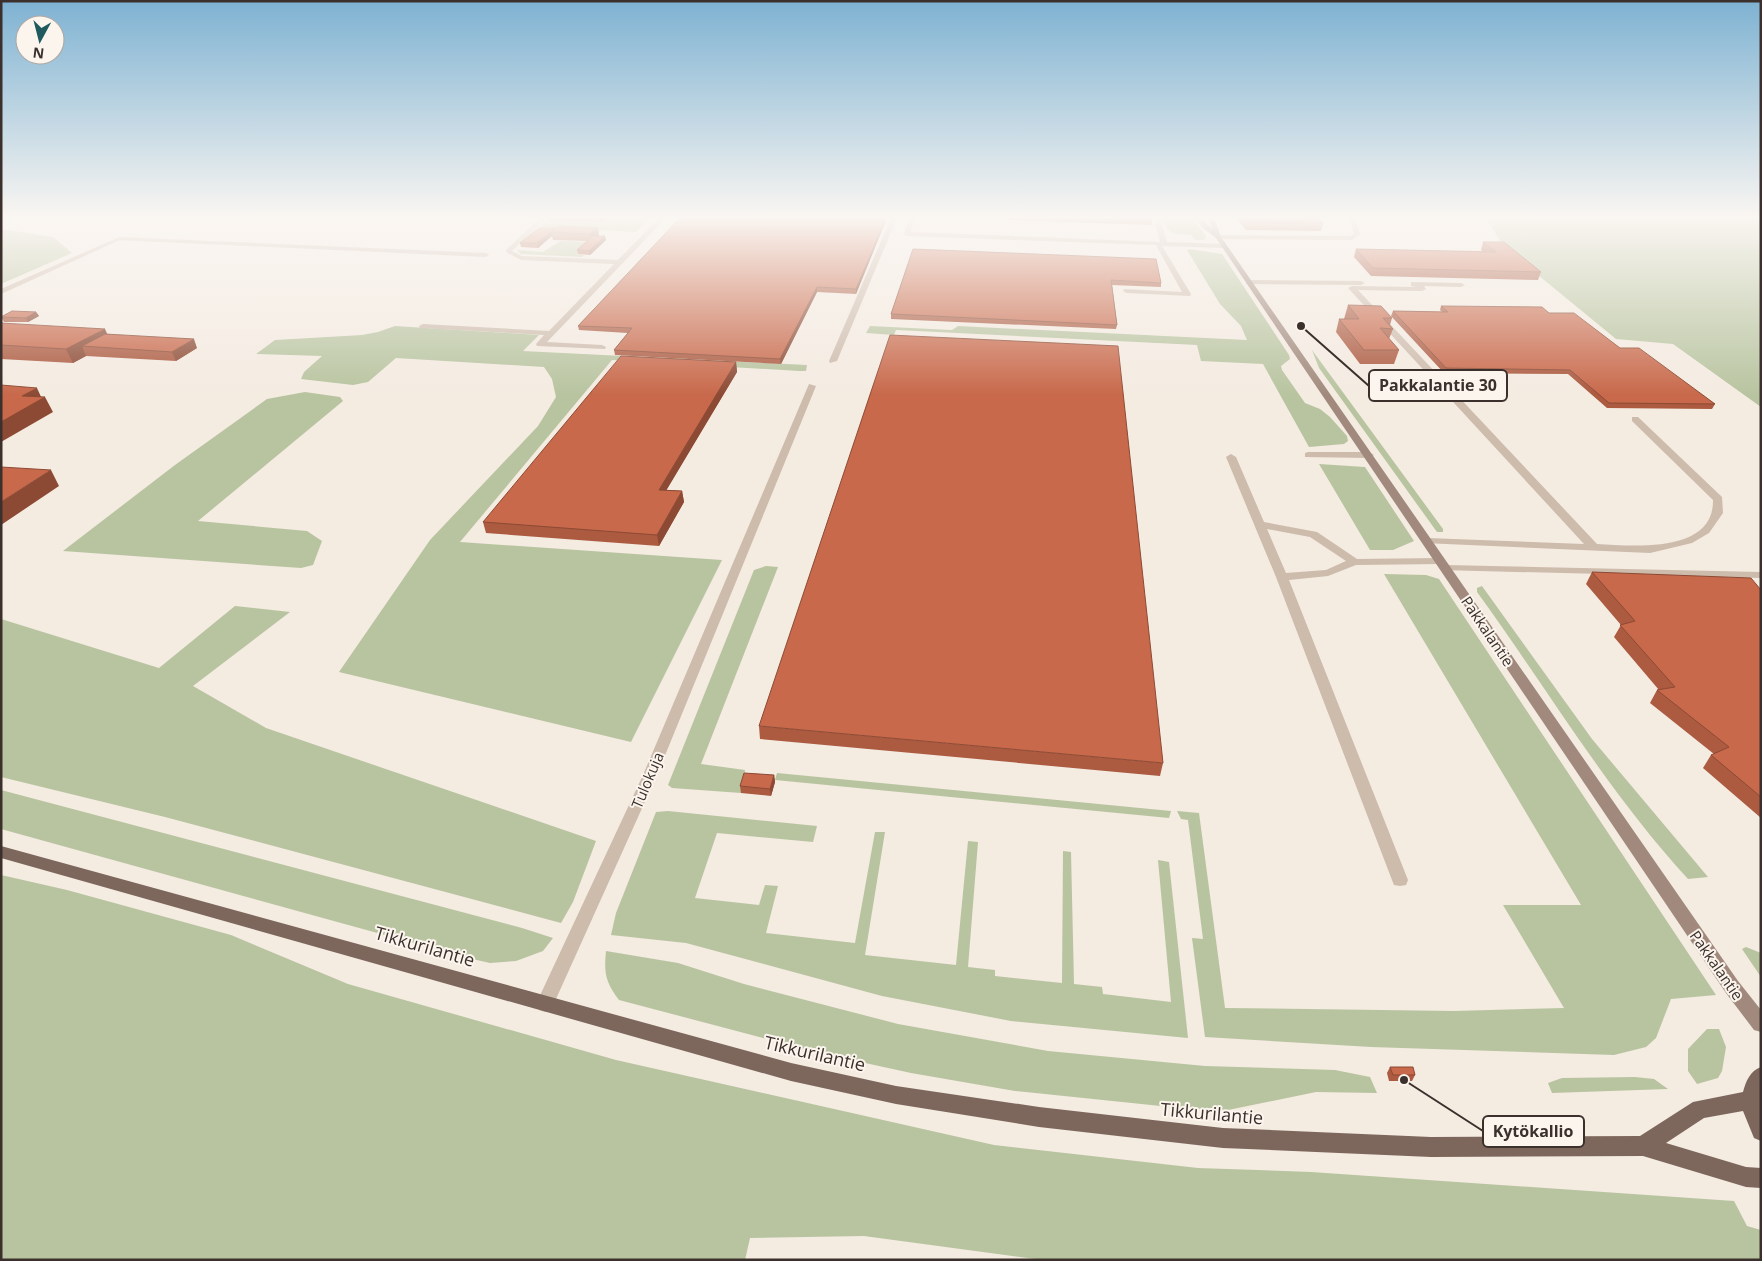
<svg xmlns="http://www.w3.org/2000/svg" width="1762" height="1261" font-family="'Open Sans',sans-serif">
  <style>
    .green { fill: #b8c4a0 }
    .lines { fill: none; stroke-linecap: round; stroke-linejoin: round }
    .service { fill: #cdbbac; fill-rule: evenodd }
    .minor { fill: #cdbbac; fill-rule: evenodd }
    .tertiary { fill: #cdbbac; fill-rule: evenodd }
    .secondary { fill: #a18a7d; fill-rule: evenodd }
    .primary { fill: #7d675c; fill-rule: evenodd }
    .wall { fill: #ac5a40 }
    .shaded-wall { fill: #8c4a34 }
    .building { fill: #c8694b; stroke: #8c4a34 }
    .labels { text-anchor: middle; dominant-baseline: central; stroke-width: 4; stroke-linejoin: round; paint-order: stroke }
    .street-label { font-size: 15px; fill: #3b302b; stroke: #fbf5ee }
    .near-street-label { font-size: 18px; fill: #3b302b; stroke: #fbf5ee }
    .leader { fill: none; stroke: #3b302b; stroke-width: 2 }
    .callout-dot { fill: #3b302b; stroke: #fbf5ee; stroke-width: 2 }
    .callout { fill: #fbf5ee; stroke: #3b302b; stroke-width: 2 }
    .callout-label { font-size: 16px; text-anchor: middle; font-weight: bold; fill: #3b302b }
  </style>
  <rect width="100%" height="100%" fill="#f4ebe1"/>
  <path class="green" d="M608,218H650L636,232L601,230L596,235L538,229L548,220L603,222Z
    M1163,218H1192L1206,236L1204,240H1195L1191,235C1174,234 1167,236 1163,218Z
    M1486,218H1761V407L1673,344L1616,339L1504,247Z
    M1,229L53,237L72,253L1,284Z
    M560,241L590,242L577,254L584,255L582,257L521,254L517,250L543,252Z
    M1189,249L1222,254L1289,355L1290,359L1281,366L1282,370L1305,403L1320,409L1330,417L1347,436L1348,441L1344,444L1309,447L1263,364L1201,361L1197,345L896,330L894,335L866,333L870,326L952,330L958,326L1247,340L1241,326L1220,304L1187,250Z
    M395,326L539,335L523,351L807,365L806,371H799L612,360L460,542L722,560L631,742L339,672L430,540L538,426L556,397L552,379L544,367L396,358L368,382L353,385L301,379L304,372L322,356L256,354L275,340L362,335L378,332Z
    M1312,350L1443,529V532H1437L1319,368Z
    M305,392L340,397L343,401L198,521L307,531L322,541L313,565L301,568L63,551L175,465L267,399Z
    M1319,464L1365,467L1414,541L1393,550H1370Z
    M766,566L778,567L701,764L745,770L741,793L672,788L668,785L754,570Z
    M1384,574L1426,575L1439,579L1716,995L1671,999L1656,1038L1646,1047L1614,1055L1371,1047L1205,1037L1192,938L1203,939L1188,820L1181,819L1177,811L1199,813L1225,1008L1454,1011L1564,1008L1503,905H1581Z
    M1482,586L1592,739L1708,877L1688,879C1607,791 1547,688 1477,592V588Z
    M235,606L290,612L193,686L266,728L596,841L573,902L561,923L165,817L1,777V619L159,668Z
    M777,773L1171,811L1169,818L775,780Z
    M1,790L522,928L553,938L543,951L516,961L490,963L468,958L1,829Z
    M668,811L817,826L813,842L717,833L695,898L759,905L765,885L778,886L766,933L855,943L875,832H885L865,955L956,965L968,841L978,842L968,967L995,970V976L1062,983L1063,851L1071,852L1074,984L1102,987L1103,994L1171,1002L1158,860L1169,862L1188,1038L1011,1021L882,996L686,943L611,935L616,913L656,812Z
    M1,875L67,890L231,935L348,984L616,1060L994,1145L1198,1168L1311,1172L1734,1201L1747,1226L1761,1230V1260H1043L864,1236L750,1238L745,1260H1Z
    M1746,947L1761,953V977L1742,949Z
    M606,951L678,963L744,984L898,1024L1048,1051L1205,1066L1335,1070L1370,1077L1377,1093L1316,1092L1228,1110L1180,1108L1015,1091L911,1073L824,1054L619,1000C605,981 604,973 606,951Z
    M1707,1029H1719L1726,1047L1722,1071L1718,1078L1697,1084L1688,1071V1049Z
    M1635,1077L1654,1079L1668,1089L1552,1093L1548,1083L1562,1078Z"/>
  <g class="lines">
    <path class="service" d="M540,218H547L512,251L522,256L618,260L659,218H666L547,342L602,345L606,347L605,349L537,346L536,344L544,335L420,328L419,326L423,324L549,331L614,264L521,260L506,252V250Z
      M891,218H897L837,361L830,363L829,361Z
      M909,218H915L911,232L1160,242L1154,218H1160L1167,242L1224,244L1227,246L1224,248L1162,246L1191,294L1190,296L1127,293L1123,291L1124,289L1182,292L1156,245L907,236L904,234Z
      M119,237L486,253L489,255L486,257L117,240Z
      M1249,280L1361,281L1365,283L1361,285L1246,284V280Z
      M1411,282L1461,283L1465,285L1461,287L1424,286L1426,289L1422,291L1358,290L1597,544C1633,546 1714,554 1713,500L1632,421V417H1638L1722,497L1723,513L1709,533L1692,543L1650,553L1423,543L1421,541L1427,538L1584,544L1348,288L1352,286L1416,287L1411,286Z
      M809,384L816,386L657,775L551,1010L545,1012L539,1010L536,1004L643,775Z
      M1308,452H1369L1374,455L1369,458L1305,457V453Z
      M1231,454L1236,457L1264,522L1317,532L1357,559L1440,558L1446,561L1440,564L1356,565L1328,576L1289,580L1408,880L1406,885L1400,886L1394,885L1392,880L1276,577L1226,457ZM1267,529L1310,537L1346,561L1326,570L1286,573Z
      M1445,565L1761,572V578L1441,570L1439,568L1441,566Z"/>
    <path class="minor" d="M1349,218H1355L1360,234L1352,240L1218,239L1215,237L1218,235L1350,236L1354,234Z"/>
    <path class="tertiary" d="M117,238L122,239L1,294V289Z"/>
    <path class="secondary" d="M1195,218H1201L1212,229L1208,218H1214L1221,237L1738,981L1761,1010V1032L1754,1030L1726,993L1216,238L1203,228Z"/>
    <path class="primary" d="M1,846L791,1063L896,1086L1039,1107L1223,1128L1431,1137L1640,1136L1693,1102L1743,1092C1746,1081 1750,1071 1761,1067V1141L1754,1138L1743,1111L1704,1118L1666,1143L1746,1167L1761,1168V1188L1746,1187L1643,1156L1431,1157L1223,1148L1039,1127L896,1104L791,1081L1,858Z"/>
  </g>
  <path class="wall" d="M548,218H608L603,222L548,220Z
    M680,218H887L856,294L817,292L781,364L615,355L614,350L628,333L579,330L578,326Z
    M968,218H991L990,219Z
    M1010,218H1152V225L1010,220Z
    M1236,218H1318L1323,223L1321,231L1246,230Z
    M559,226L599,236H598L606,240L590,255L578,254L577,250L587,241L553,240L552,236L538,248L521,247L520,243L556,228Z
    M1483,242L1541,272L1538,280L1371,276L1354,257L1356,249L1483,252L1481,250Z
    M913,249L1161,283V287L1112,285L1117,325L1116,329L891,319V314Z
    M1348,305L1392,318L1390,325L1393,329L1389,339L1399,350L1394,364H1360L1336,332L1339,319H1344Z
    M1441,306L1549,313L1620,348L1715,404L1712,409L1607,408L1568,374L1444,373L1391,316L1393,311L1442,312L1440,310Z
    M36,312L39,316L28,322H4L1,317Z
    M1,323L107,334L197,348L176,361L86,356L73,363L1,359Z
    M736,362L737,372L666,490L682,491L684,502L659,546L486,533L483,522Z
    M1592,572L1761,590V818L1703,768L1711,755L1714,754L1650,703L1657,690H1659L1614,637L1621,625L1586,584Z
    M759,726L1163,763L1160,776L760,739Z
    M774,775L775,782L771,796L741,793L740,786Z
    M1390,1067L1415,1075L1412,1081H1389L1387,1073Z"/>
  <path class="shaded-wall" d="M603,218H608L603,222Z
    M886,218H887L856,294V289Z
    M556,228L551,232L552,236L538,248L537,243Z
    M598,228L599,236L592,242L590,234Z
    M605,236L606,240L590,255L589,251Z
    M817,287V292L781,364L780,359Z
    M36,312L39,316L28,322L26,318Z
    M105,329L111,342L82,346L86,356L73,363L66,349Z
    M194,339L197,348L176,361L172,352Z
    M736,362L737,372L660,501L659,490Z
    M37,388L42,399L45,397L53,412L1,442V422L22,396Z
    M51,470L59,486L1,525V502Z
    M682,491L684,502L659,546L657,535Z
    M774,775L775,782L771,796L770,789Z"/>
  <path class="building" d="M680,218H886L856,289L817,287L780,359L614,350L632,328L578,326Z
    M1070,218H1152V221Z
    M1244,218H1318L1323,223L1248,222Z
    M559,226L598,228L590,234L551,232Z
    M539,228H556L537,243H520Z
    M593,236H605L589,251L577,250Z
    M1483,242H1504L1541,272L1373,268L1356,249L1496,252Z
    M913,249L1156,259L1161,283L1111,280L1117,325L891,314Z
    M1348,305L1381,306L1392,318H1383L1393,329L1380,328L1399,350H1364L1339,319H1359Z
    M1441,306L1542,307L1549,313H1574L1620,348H1639L1715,404L1609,403L1570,370L1446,368L1393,311L1448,312Z
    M12,311L36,312L26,318L1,317Z
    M1,323L105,329L66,349L1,345Z
    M105,334L194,339L172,352L82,346Z
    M890,335L1118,346L1163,763L759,726Z
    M621,356L736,362L659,490L682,491L657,535L483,522Z
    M1,385L37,388L22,396L45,397L1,422Z
    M1,467L51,470L1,502Z
    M1592,572L1751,578L1761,590V797L1711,755L1729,747L1657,690L1675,687L1620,625L1635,621Z
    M744,773L774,775L770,789L740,786Z
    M1390,1067H1413L1415,1075H1393Z"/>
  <linearGradient id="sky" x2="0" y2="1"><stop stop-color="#7eb2d2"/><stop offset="0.55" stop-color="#faf6f2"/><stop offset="1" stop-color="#faf6f2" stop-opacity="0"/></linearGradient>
  <rect width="1762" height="395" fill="url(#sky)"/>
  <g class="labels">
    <g class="street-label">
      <text transform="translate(1488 631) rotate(56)">Pakkalantie</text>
      <text transform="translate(647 780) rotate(-67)">Tulokuja</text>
      <text transform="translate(1717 965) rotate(55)">Pakkalantie</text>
    </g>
    <g class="near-street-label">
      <text transform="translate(425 946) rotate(16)">Tikkurilantie</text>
      <text transform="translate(815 1053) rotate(13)">Tikkurilantie</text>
      <text transform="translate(1212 1113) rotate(5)">Tikkurilantie</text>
    </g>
  </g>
  <path class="leader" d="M1301 326L1369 386M1404 1080L1483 1131"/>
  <g class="callout-dot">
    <circle cx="1301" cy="326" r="5"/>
    <circle cx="1404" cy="1080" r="5"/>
  </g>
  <g class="callout">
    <rect x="1369" y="370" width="138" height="31" rx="5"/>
    <rect x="1483" y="1116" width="101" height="31" rx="5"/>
  </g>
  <g class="callout-label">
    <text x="1438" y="391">Pakkalantie 30</text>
    <text x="1533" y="1137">Kytökallio</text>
  </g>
  <rect width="1762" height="1261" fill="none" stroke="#3b302b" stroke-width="5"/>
  <g transform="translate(40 40) rotate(187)"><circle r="24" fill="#fbf5ee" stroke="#aea6a0"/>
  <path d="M0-4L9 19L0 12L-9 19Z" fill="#1f5a5e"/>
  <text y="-8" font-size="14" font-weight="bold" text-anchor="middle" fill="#3b302b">N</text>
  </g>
</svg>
